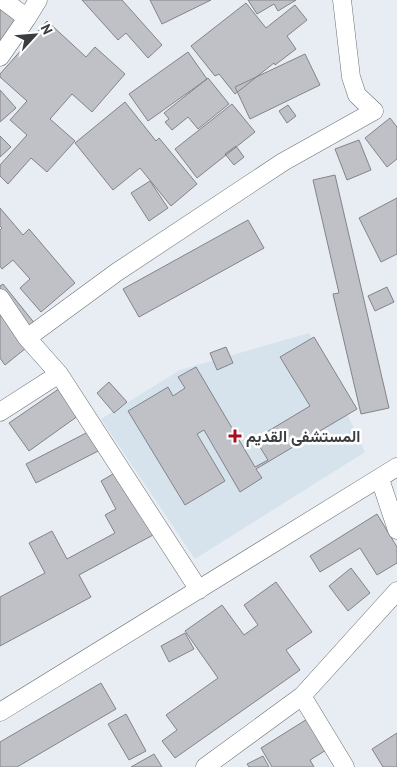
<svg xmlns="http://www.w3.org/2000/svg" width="397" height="767" font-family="'PT Sans',Vazirmatn,sans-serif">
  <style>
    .built { fill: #d6e3ec }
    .building { fill: #bfc1c7; stroke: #82848a }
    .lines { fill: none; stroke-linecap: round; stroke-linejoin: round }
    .street-casing { stroke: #6b7074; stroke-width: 19 }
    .street { stroke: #fff; stroke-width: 18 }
    .poi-dot { fill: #a70f21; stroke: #fff; stroke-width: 2 }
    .labels { text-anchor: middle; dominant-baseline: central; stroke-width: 5; stroke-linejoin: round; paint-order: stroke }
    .poi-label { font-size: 16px; font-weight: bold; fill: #3a3d3f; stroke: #fff; text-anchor: start }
  </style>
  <rect width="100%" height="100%" fill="#e7edf2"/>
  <path class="built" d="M309,333L365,452L195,559L101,419L180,370Z"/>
  <path class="building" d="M0,0L24,17L0,46Z
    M82,0H122L162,45L148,58L126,33L118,40Z
    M150,0H211L162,24Z
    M248,0H296L278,11L274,4L257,14Z
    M246,3L266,28L295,5L307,20L287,36L296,49L275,65L274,63L235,94L219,74L215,76L191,46Z
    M47,21L86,57L95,47L125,74L92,112L72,94L50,119L75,141L47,172L31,158L8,184L0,176V165L27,135L10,120L27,101L0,77V74Z
    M188,52L207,79L148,121L129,94Z
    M305,54L320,85L250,119L235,87Z
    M208,78L229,104L198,129L188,117L172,130L165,122L169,119L164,113Z
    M0,90L16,108L0,122Z
    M125,102L156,141L159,138L197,184L171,206L140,168L113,190L75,143Z
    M232,104L255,132L197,178L175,149Z
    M288,105L296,116L287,123L279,111Z
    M390,118L397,127V159L387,167L365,138Z
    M0,136L11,147L0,157Z
    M359,140L371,170L347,180L335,149Z
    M236,146L244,157L234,165L225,154Z
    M335,175L389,408L361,414L333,294L339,293L313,180Z
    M150,181L168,208L149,221L131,193Z
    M397,198V254L381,262L359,218Z
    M0,208L23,235L29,229L75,283L41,312L20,288L30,279L13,260L2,269L0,266V230L2,228L0,226Z
    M248,220L264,248L139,317L123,289Z
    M3,284L40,330L31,344L5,365L0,358V286Z
    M387,287L394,302L375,311L368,296Z
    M314,337L357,409L256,469L262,478L240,492L204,430L197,434L225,481L185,505L128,411L168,387L173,396L185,388L178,377L196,367L255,467L268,460L255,439L310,406L280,357Z
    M226,347L233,363L217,370L210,353Z
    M109,382L127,402L114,413L97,393Z
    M63,386L82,413L29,451L9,423Z
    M90,431L100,450L36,483L26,464Z
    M118,471L153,535L79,575L91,597L0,646V597L45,573L29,543L52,531L67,559L115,533L105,515L116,509L101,481Z
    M377,514L397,547V563L377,575L360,548L320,572L310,556Z
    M351,568L370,593L348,611L329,586Z
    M276,582L312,632L286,650L300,670L175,758L162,741L177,730L166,715L218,678L185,631L222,605L244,635L258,625L244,605Z
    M185,633L194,649L169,662L161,646Z
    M101,683L116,709L17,767H0V742Z
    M126,714L146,751L129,760L108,724Z
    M312,716L331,747L310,760L314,767H272L261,748Z
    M397,733V767H383L372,749Z
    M154,754L162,767H131Z
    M263,756L269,767H249L247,764Z"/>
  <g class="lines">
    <g class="street-casing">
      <path id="street" d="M3,0L27,18L38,0
        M0,57L27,18
        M0,298L27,338L59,374
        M27,338L117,272L283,162L374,111L357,95L351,77L342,0
        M0,412L59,374L199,590
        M380,479L397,530
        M302,696L345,767
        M0,712L397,467
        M205,767L302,696L397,591"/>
    </g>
    <use href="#street" class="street"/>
  </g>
  <path class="poi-dot" d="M232.5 428.5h5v5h5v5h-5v5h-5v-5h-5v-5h5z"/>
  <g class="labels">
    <g class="poi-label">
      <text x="246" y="436">المستشفى القديم</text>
    </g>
  </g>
  <g transform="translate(35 35) rotate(64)" stroke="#ffffff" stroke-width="4" paint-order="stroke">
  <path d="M0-4L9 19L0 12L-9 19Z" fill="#3a3d3f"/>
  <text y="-8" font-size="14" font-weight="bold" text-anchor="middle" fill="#3a3d3f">N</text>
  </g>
</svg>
